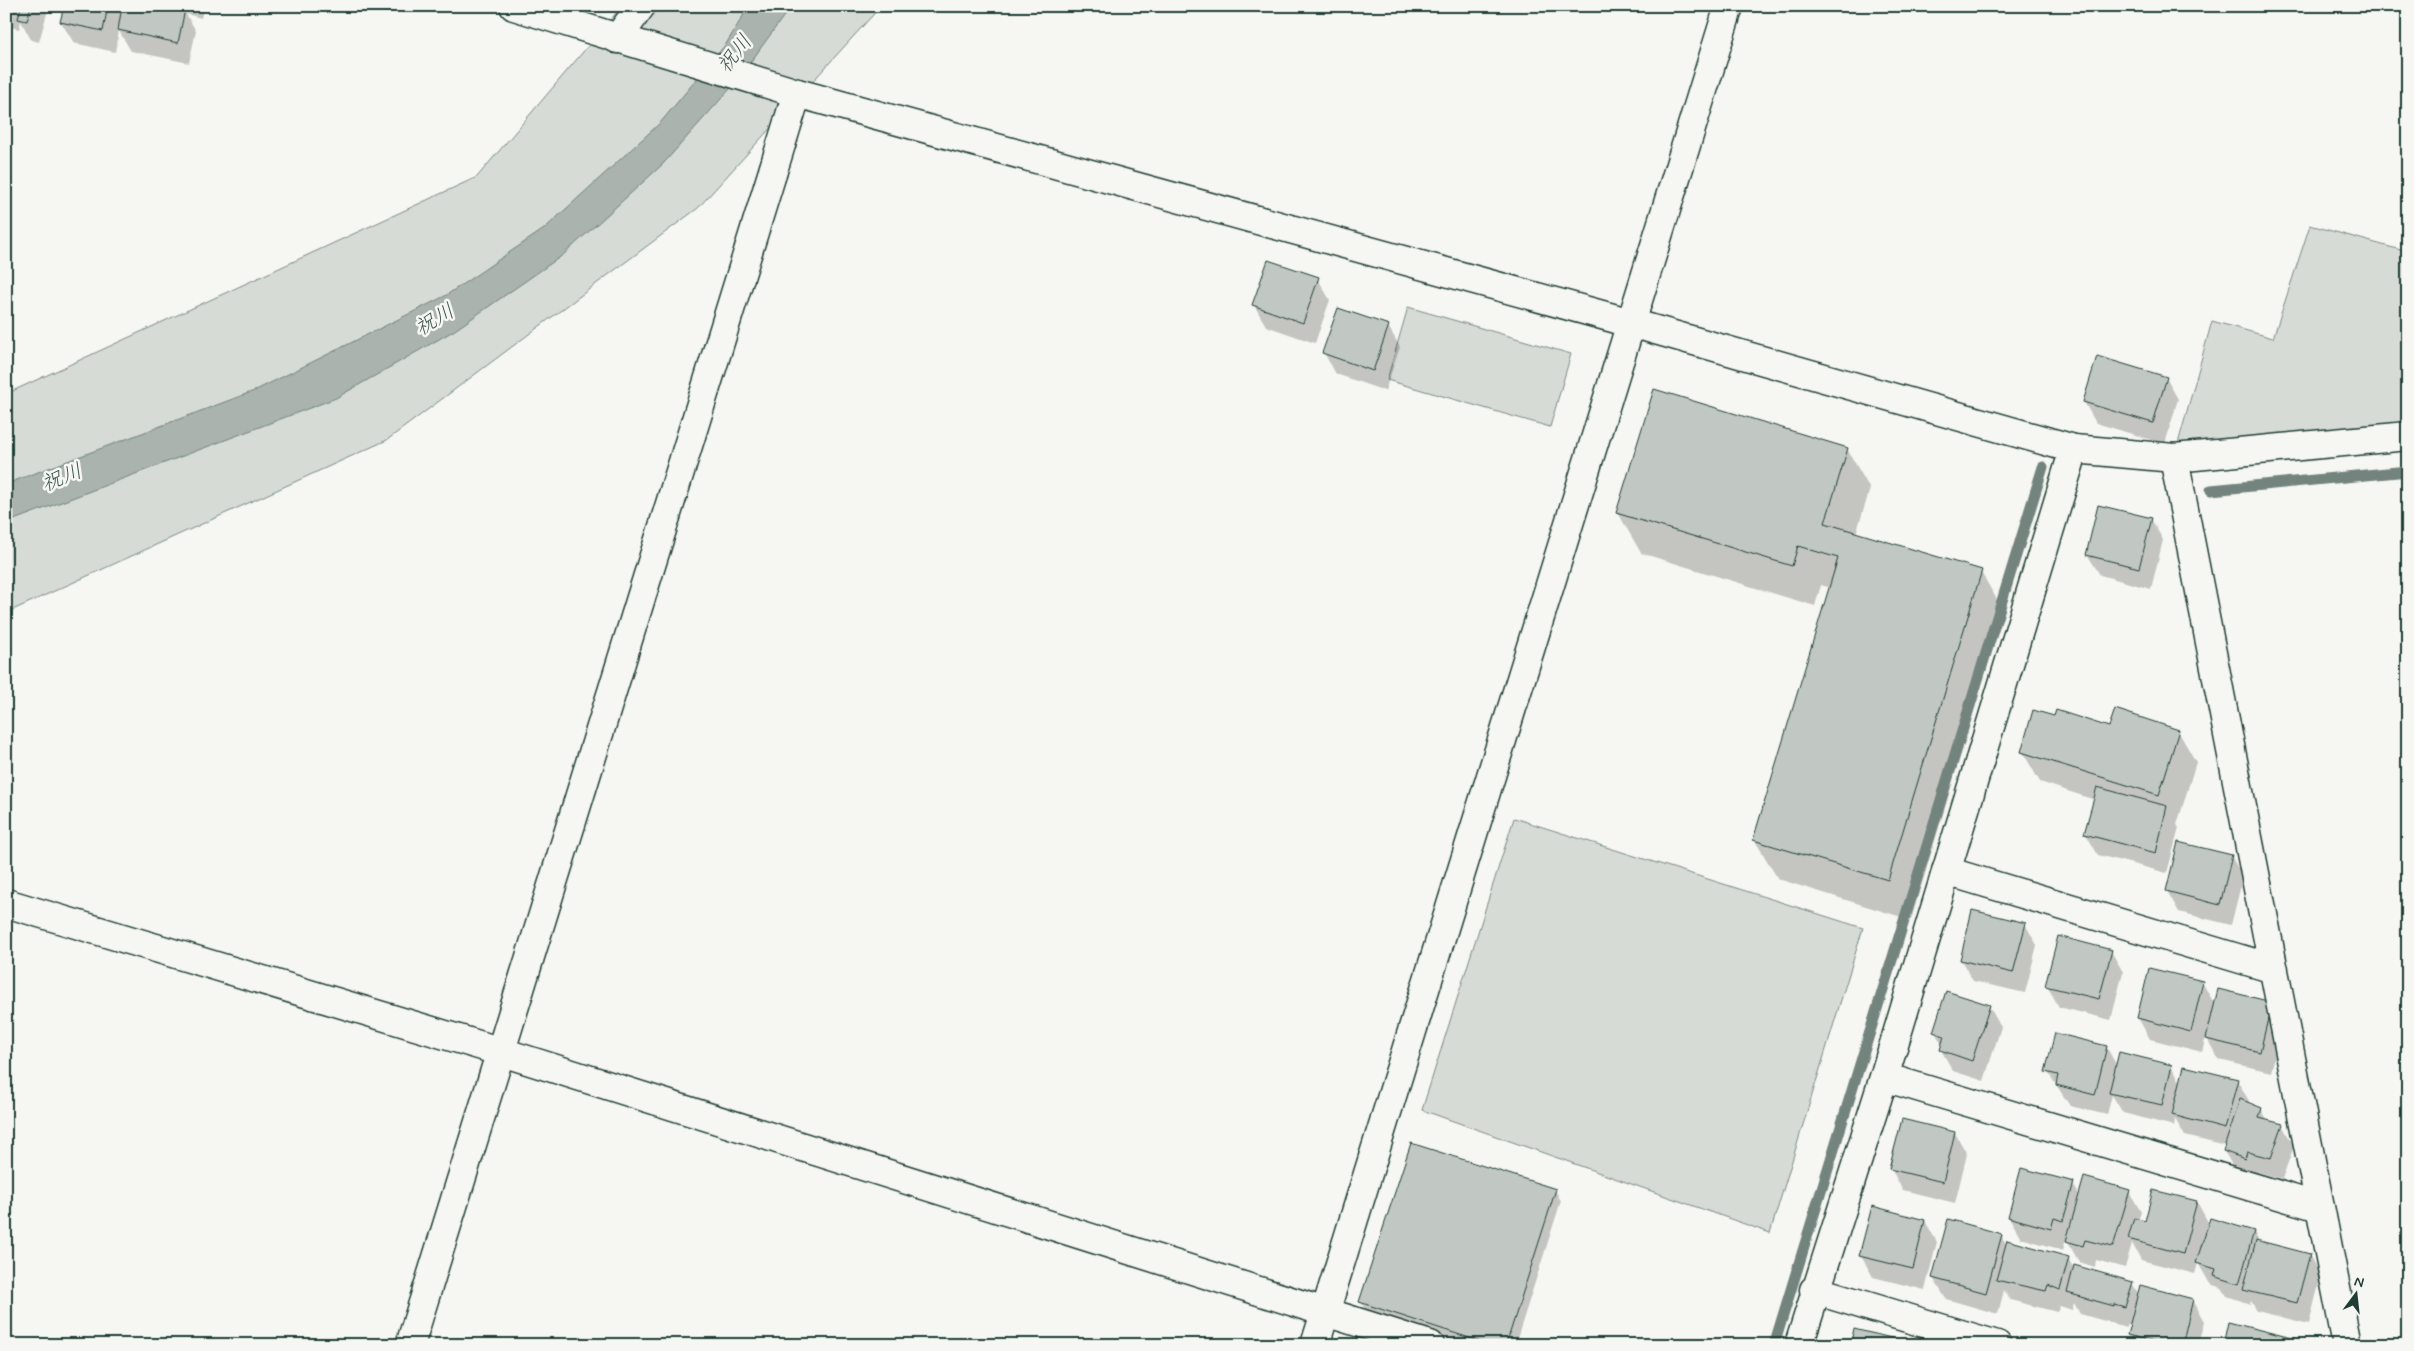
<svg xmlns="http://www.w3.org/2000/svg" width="2414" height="1351" font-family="Mynerve,'Klee One',sans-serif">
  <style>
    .green { fill: #d6dbd6; stroke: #7a8c85 }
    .water { fill: #aab3ae; stroke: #72847d }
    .shadow { fill: #0003 }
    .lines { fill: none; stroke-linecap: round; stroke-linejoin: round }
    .stream { stroke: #72847d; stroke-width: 11 }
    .building { fill: #c1c8c3; stroke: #1f3d34 }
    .minor-casing { stroke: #1f3d34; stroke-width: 31 }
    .tertiary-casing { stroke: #1f3d34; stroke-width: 31 }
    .minor { stroke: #f6f6f2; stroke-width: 28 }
    .tertiary { stroke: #f6f6f2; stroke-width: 28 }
    .labels { text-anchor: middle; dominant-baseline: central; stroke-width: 5; stroke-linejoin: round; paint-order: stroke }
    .water-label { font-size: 21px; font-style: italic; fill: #425a52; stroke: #f6f6f2 }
  </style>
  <rect width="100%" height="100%" fill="#f6f6f2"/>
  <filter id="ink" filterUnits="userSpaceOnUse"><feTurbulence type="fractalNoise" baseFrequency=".02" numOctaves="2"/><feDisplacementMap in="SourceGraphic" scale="10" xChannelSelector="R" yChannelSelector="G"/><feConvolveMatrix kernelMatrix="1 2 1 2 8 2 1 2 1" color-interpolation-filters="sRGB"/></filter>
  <g filter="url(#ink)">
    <path class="green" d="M622,6H881L698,208L387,440L6,613V394L477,177Z
      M2310,225L2408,252V425L2174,458L2212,321L2273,338Z
      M1408,307L1571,354L1550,427L1387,380Z
      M1514,818L1863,928L1770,1233L1422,1110Z"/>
    <path class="water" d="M749,6H791L737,81L663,164L563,255L455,330L336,398L6,523V484L254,391L445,296L544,229L660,123L726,44Z"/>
    <path class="shadow" d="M6,6H49L39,42L31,40L21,21L19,29L6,26Z
      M65,6H204L201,18L186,14L196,31L189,63L131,51L119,31L115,52L74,43L61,22Z
      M1318,279L1330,300L1315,343L1266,326L1254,305Z
      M1388,326L1400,347L1385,391L1336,374L1324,353Z
      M2166,378L2178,399L2165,444L2096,423L2084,402Z
      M1847,449L1870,489L1856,534L1981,572L2004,612L1911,920L1778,879L1754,839L1831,588L1821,585L1815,606L1641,553L1618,513Z
      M2151,519L2163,540L2151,589L2100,575L2087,554Z
      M2110,728L2178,731L2196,762L2177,825L2179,828L2167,873L2098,855L2086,834L2095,800L2040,782L2022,751Z
      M2231,856L2243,877L2231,925L2179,912L2167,891Z
      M2025,924L2037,945L2025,993L1973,981L1961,960Z
      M2111,951L2123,972L2111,1020L2059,1007L2047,986Z
      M2202,982L2215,1005L2271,1003L2283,1024L2271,1072L2219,1060L2206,1037L2202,1052L2150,1039L2138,1018Z
      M1989,1006L2001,1027L1984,1081L1953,1071L1941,1050L1942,1045L1935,1032Z
      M2107,1048L2117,1066H2171L2181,1083L2237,1080L2249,1101L2248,1104L2261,1109L2268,1122L2282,1125L2294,1146L2282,1179L2258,1172L2257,1179L2236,1172L2224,1151L2226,1146L2185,1136L2175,1119L2174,1126L2123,1113L2112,1095L2107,1115L2070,1106L2047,1071Z
      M1955,1133L1967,1154L1955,1203L1903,1190L1891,1169Z
      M2073,1184L2080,1196L2129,1191L2141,1212L2138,1221L2146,1222L2197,1202L2209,1224L2254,1232L2259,1242L2309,1255L2321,1276L2309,1324L2257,1311L2251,1301L2250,1304L2227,1296L2222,1288L2210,1284L2198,1263L2195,1274L2141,1260L2132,1243L2125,1268L2096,1260L2095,1267L2079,1262L2066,1239L2063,1250L2021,1238L2009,1217Z
      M1555,1190L1561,1201L1515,1345H1467L1367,1312L1361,1302Z
      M1925,1221L1937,1242L1925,1290L1873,1277L1861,1256Z
      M2001,1235L2007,1246L2068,1258L2074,1269L2132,1283L2139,1295L2192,1300L2204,1321L2198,1345H2134L2129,1335L2131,1326L2126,1324V1327L2080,1314L2074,1303L2072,1310L2060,1306L2057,1312L2010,1300L2004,1290L1998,1314L1946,1299L1933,1278Z"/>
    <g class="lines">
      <path class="stream" d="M2211,490L2408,471
        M1774,1345L2043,467"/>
    </g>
    <path class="building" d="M21,6H31L27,21L18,19Z
      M64,6H108L103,31L60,22Z
      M122,6H172L185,9L178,43L118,30Z
      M1268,260L1319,277L1303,323L1252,305Z
      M1338,308L1389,325L1373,371L1322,353Z
      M2097,356L2167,377L2153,423L2083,402Z
      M1654,389L1848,448L1825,523L1982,570L1888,880L1753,840L1838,558L1798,546L1792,566L1616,513Z
      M2098,505L2152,518L2139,568L2086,555Z
      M2115,709L2179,730L2159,795L2021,752L2033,710L2054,716L2056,710L2109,727Z
      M2097,787L2167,806L2156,853L2084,834Z
      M2178,842L2232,855L2220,905L2166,891Z
      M1972,910L2026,923L2013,973L1960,960Z
      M2058,936L2112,950L2099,999L2045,986Z
      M2149,968L2203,981L2191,1032L2137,1018Z
      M2218,989L2272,1002L2260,1052L2206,1039Z
      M1946,991L1990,1005L1972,1061L1940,1050L1944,1036L1933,1032Z
      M2055,1033L2107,1046L2095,1095L2056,1085L2058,1075L2045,1072Z
      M2119,1052L2172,1065L2162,1105L2109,1093Z
      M2184,1066L2238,1079L2225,1129L2172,1115Z
      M2240,1099L2262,1108L2259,1118L2283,1124L2271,1158L2247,1152L2245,1159L2223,1151Z
      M1902,1119L1955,1132L1943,1182L1889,1169Z
      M1411,1143L1556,1189L1506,1345H1491L1359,1302Z
      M2021,1168L2074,1182L2063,1221L2054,1218L2051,1229L2008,1217Z
      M2084,1177L2130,1190L2113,1247L2085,1240L2083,1246L2066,1241Z
      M2153,1190L2197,1201L2183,1254L2128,1239L2134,1218L2145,1221Z
      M1872,1206L1925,1220L1913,1269L1859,1256Z
      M2210,1218L2254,1231L2239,1284L2214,1276L2216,1269L2196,1263Z
      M1948,1219L2002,1234L1986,1293L1932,1278Z
      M2007,1240L2069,1257L2060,1290L2048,1285L2046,1291L1996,1280Z
      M2256,1240L2310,1254L2297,1303L2243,1290Z
      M2074,1265L2133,1282L2125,1307L2114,1304V1306L2067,1293Z
      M2140,1285L2193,1299L2182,1345H2167L2127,1335Z
      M2228,1322L2296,1339L2294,1345H2223Z
      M1854,1329L1908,1342L1907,1345H1850Z"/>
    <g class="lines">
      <g class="minor-casing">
        <path id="minor" d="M617,39L641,6
          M2174,458L2347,1345
          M1946,871L2274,969
          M6,903L502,1052L1430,1345
          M1884,1077L2319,1207
          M1814,1290L1997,1345
          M410,1345L797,93
          M1799,1345L1884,1077L2074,449"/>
      </g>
      <g class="tertiary-casing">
        <path id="tertiary" d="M514,6L797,93L1631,323L2074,449L2174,458L2408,436
          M1315,1345L1729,6"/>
      </g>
      <use href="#minor" class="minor"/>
      <use href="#tertiary" class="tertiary"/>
    </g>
  </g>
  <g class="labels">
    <g class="water-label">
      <text transform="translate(735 54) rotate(-52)">祝川</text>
      <text transform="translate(435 320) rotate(-31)">祝川</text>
      <text transform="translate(62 478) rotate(-22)">祝川</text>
    </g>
  </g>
  <rect width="2414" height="1351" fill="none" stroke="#f6f6f2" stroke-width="25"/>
  <rect x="12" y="12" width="2389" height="1326" fill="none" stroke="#1f3d34" stroke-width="2" filter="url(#ink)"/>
  <g transform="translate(2356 1294) rotate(15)" stroke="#f6f6f2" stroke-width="4" paint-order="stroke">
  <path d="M0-4L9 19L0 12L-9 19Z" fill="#1f3d34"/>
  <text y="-8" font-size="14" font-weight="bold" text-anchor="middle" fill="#1f3d34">N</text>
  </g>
</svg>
